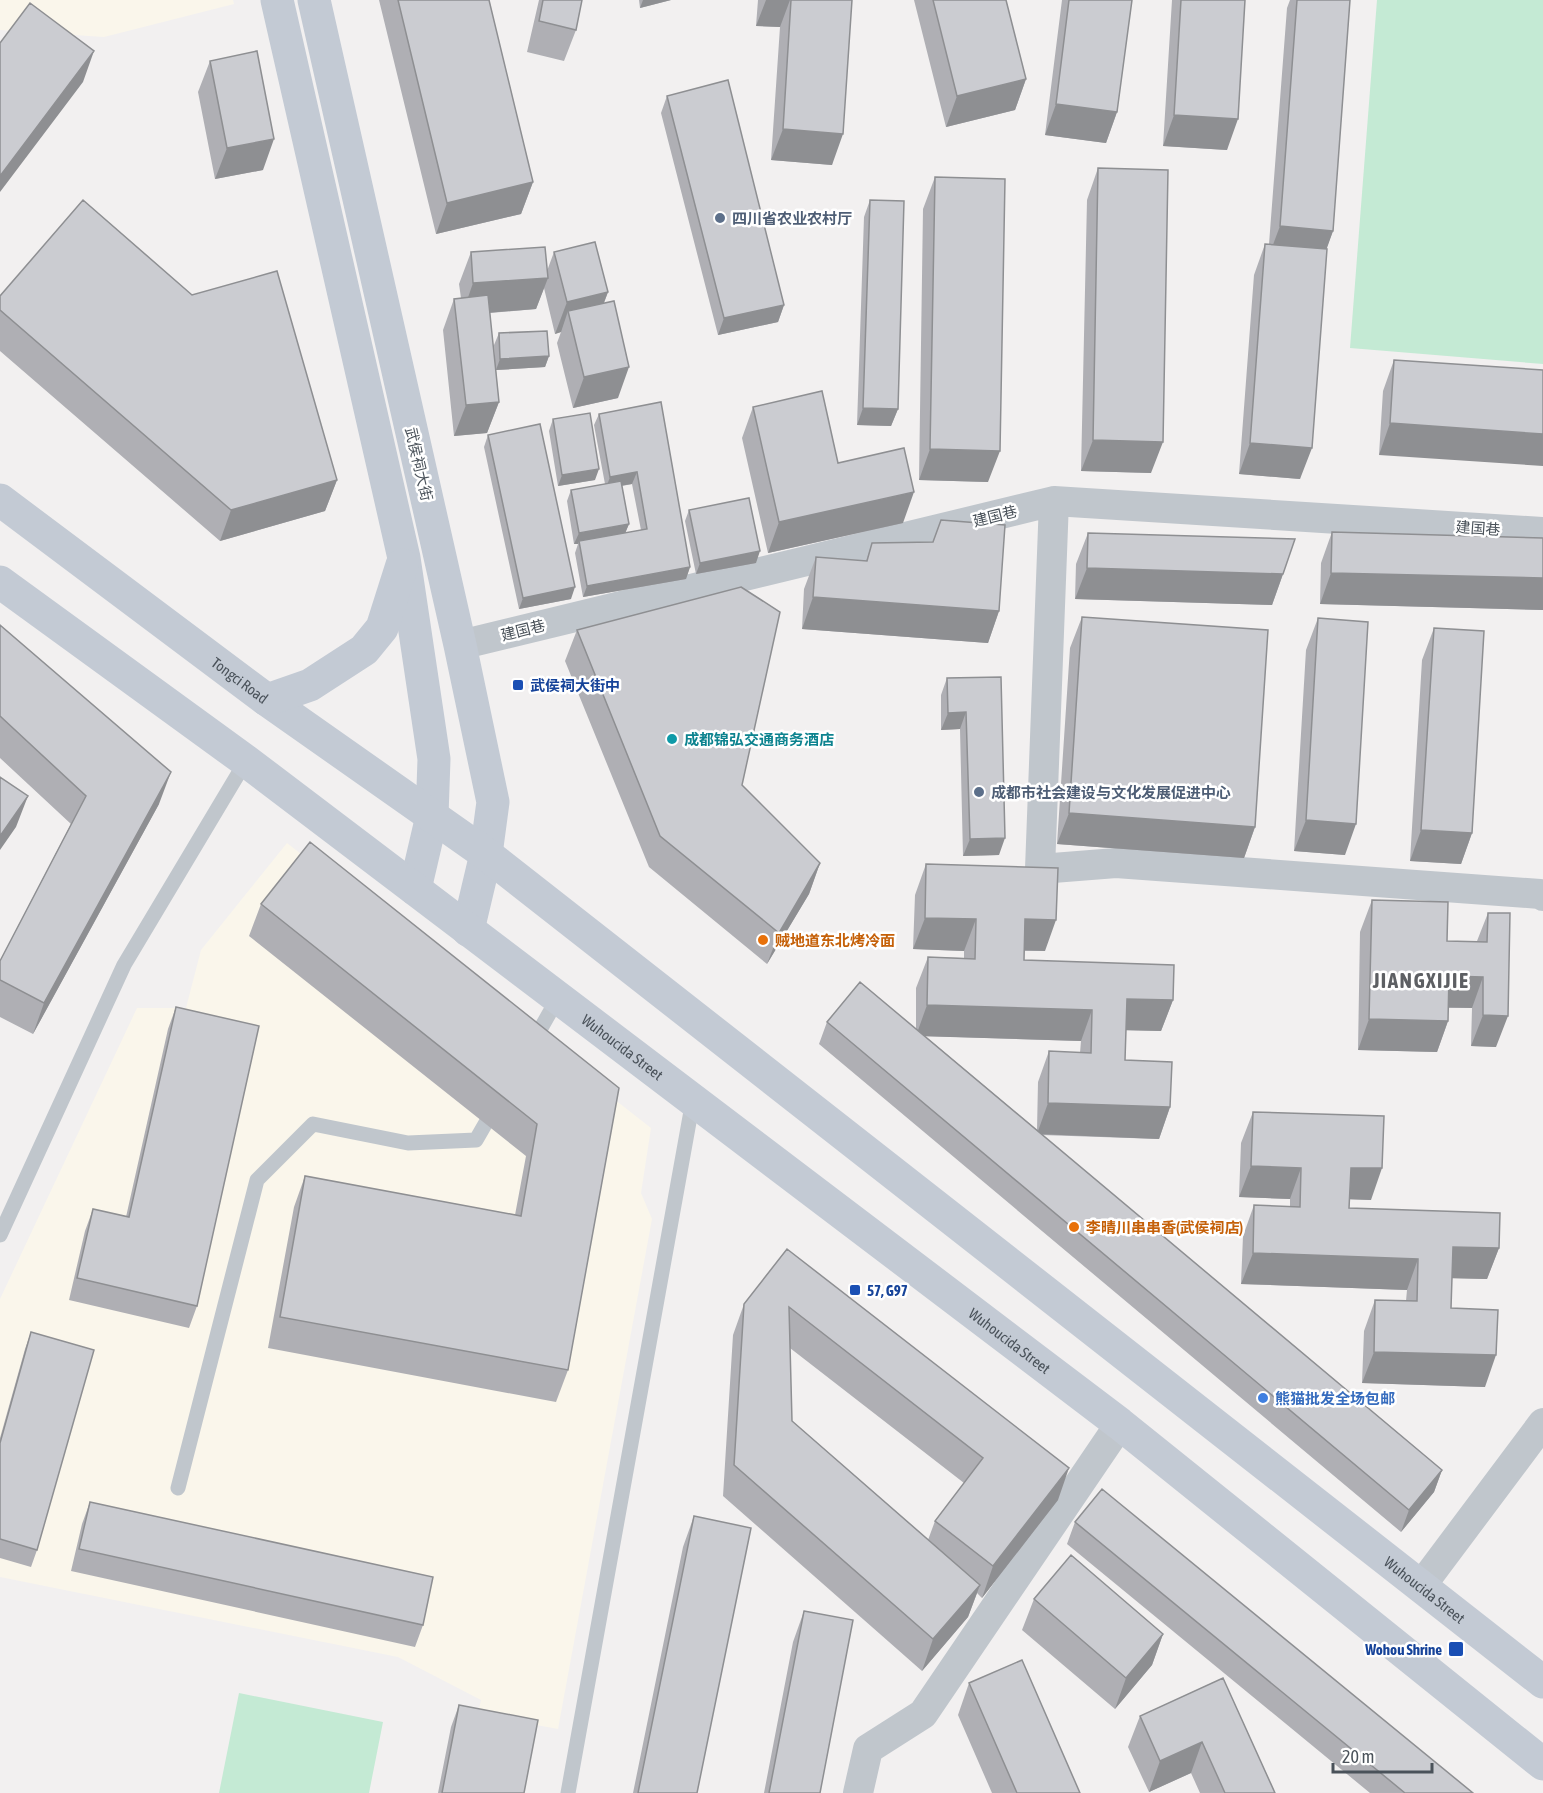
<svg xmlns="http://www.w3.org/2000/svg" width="1543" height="1793" font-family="'Asap Condensed','Noto Sans SC',sans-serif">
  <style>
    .commercial { fill: #faf6eb }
    .green { fill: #c4ead4 }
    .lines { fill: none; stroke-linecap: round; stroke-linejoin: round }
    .lane { stroke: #c0c6cc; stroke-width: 15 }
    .street { stroke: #c0c6cc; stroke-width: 30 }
    .secondary { stroke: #c3cad4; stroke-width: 33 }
    .wall { fill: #afafb4; fill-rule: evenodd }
    .shaded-wall { fill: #8e8f92 }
    .building { fill: #cbccd1; stroke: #8e8f92; stroke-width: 1.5 }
    .service-dot { fill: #5c6f8a; stroke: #fff; stroke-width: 2 }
    .transit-dot { fill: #1a4fb4; stroke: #fff; stroke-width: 2 }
    .culture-dot { fill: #0f9aa8; stroke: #fff; stroke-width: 2 }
    .food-dot { fill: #e8710a; stroke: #fff; stroke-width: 2 }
    .shop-dot { fill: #3f7fe0; stroke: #fff; stroke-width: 2 }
    .labels { text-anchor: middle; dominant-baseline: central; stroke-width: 5; stroke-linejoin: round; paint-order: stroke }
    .service-label { font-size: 15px; font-weight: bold; fill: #4e5e75; stroke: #fff; text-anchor: start }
    .street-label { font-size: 15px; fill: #4a525a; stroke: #fff }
    .transit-label { font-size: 15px; font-weight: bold; fill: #164399; stroke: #fff; text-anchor: start }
    .culture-label { font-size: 15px; font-weight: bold; fill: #0d838f; stroke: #fff; text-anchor: start }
    .food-label { font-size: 15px; font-weight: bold; fill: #c56008; stroke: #fff; text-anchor: start }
    .shop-label { font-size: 15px; font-weight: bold; fill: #366cbe; stroke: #fff; text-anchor: start }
    .district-label { font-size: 21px; font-weight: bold; letter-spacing: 1.5px; fill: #5d5f63; stroke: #fff }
  </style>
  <rect width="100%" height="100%" fill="#f2f0f0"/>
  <path class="commercial" d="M0,0H233L234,4L104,37L0,30Z
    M287,843L651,1128L641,1193L652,1219L558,1729L478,1714L481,1700L398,1657L0,1577V1299L137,1008H186L201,950Z"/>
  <path class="green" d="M1377,0H1543V364L1350,348Z
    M239,1693L383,1722L369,1793H219Z"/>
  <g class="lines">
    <path class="lane" d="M533,1042L558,998
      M0,1235L124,965L246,761
      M178,1488L257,1180L313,1124L408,1143L476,1140L495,1107
      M568,1793L693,1100"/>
    <path class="street" d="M1054,501L1040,869L1116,863L1540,894L1543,896
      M460,645L1054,501L1543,532
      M1421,1586L1543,1423
      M858,1793L868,1749L923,1714L1120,1424"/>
    <g class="secondary">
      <path d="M277,0L404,558L434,759L432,816L415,889"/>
      <path d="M314,0L460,645L493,802L486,854L468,930"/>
      <path id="s1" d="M0,500L267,700L486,854L1543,1682"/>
      <path id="s2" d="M0,582L246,761L1120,1424L1543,1764"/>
      <path d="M267,700L310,685L364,650L382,628L402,565"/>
    </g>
  </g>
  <path class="wall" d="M379,0H489L533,182L521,214L436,234Z
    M537,0H582L576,30L564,61L527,52L539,0Z
    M639,0H671L640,8Z
    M758,0H852L832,165L771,160L780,27L756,26Z
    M914,0H1006L1026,79L1015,110L946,127Z
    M1062,0H1132L1117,112L1106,143L1045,135Z
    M1172,0H1245L1227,150L1163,146Z
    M1290,0H1350L1333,231L1326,249L1300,479L1239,474L1254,275L1265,244H1269L1287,8Z
    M210,61L263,170L215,179L198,92Z
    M667,96L784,305L778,322L718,335L661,113Z
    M1098,168L1151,473L1081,471L1087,200Z
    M935,177L988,482L919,480L923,209Z
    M870,200L898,409L891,426L857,425L864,217Z
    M471,252L547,271L554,252L608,292L604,303L618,398L573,408L557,343L561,332L555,334L544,288L536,309L490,313L495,369L494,345L499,333L549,356L545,367L496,370L499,402L487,433L454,436L443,330L454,299L461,298L459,284Z
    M0,310L337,480L325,511L220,541L0,351Z
    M1394,360L1543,370L1379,455L1383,391Z
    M661,402L690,567L686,579L583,597L575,553L578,544H574L567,501L571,490L605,484L594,425L599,414ZM632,484L641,530L625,533L629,524L622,486Z
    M753,407L838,463L903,523L768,553L742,438Z
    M553,419L595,480L558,486L549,431Z
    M488,435L571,599L519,609L484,447Z
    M689,510L756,563L696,574L685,521Z
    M941,520L999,611L988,643L802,629L804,589L816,557L866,561L872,543L933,542Z
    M1332,532L1543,538V610L1320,604L1321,563Z
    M1088,533L1283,574L1272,605L1075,599L1076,564Z
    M1082,617L1255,827L1244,858L1057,844L1070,648Z
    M1318,618L1345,855L1294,851L1306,650Z
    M0,625L159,804L33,1034L0,1017V961L71,824L0,758Z
    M1434,628L1472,833L1461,864L1410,861L1422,660Z
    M577,630L742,785L820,863L809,894L767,964L649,867L565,661Z
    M1001,677L999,855L963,856L960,729L941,730V695L947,678Z
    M926,864L1045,951H1024V960L1173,1000L1161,1031L1126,1030L1125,1060L1170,1107L1159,1139L1042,1135L1442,1470L1434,1492L1401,1532L819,1044L827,1022L916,1028V988L928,957L964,958V951L913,949L915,895ZM925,1036L1081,1041L1080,1053L1049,1051L1038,1082L1037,1130Z
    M1372,900L1447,941H1477L1488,913L1496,1047L1471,1046L1472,1008H1448V1021L1437,1052L1358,1050L1360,932Z
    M261,904L619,1088L568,1370L556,1402L268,1348L294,1207L305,1176L515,1215L526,1156L249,936Z
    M176,1007L197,1306L189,1328L69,1300L85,1231L93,1209L126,1217L168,1029Z
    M1253,1112L1371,1200L1350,1199L1349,1208L1499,1248L1487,1279L1452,1278L1451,1308L1485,1387L1362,1383L1364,1331L1375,1300L1406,1301L1407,1290L1241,1284L1243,1236L1254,1205L1290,1207V1199L1239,1197L1241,1143Z
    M787,1249L1058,1500L982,1598L977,1593L968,1617L922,1671L723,1496L733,1335L744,1304ZM790,1348L964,1483L935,1521L928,1540L792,1421Z
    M31,1332L37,1550L31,1567L0,1558V1438L25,1349Z
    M90,1502L423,1625L415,1647L71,1571L82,1524Z
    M694,1516L697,1793H633L683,1547Z
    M1075,1522L1473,1793H1370L1067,1544Z
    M1034,1599L1163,1634L1152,1665L1115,1709L1022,1630Z
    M804,1611L820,1793H764L793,1642Z
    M1223,1678L1275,1793H1200L1191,1773L1149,1792L1128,1747L1140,1716Z
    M969,1683L1080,1793H992L958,1715Z
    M459,1705L524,1793H438L451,1727Z"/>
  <path class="shaded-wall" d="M643,0H671L640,8Z
    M766,0H790L780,27L756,26Z
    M94,51L83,82L0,192V176Z
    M1026,79L1015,110L946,127L957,96Z
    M1056,104L1117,112L1106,143L1045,135Z
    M1174,115L1238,119L1227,150L1163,146Z
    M783,129L843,134L832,165L771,160Z
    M274,139L263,170L215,179L227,148Z
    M533,182L521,214L436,234L447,203Z
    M1280,226L1333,231L1322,262L1268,258Z
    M548,278L536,309L462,315L473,283Z
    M608,292L596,323L568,311L561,332L555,334L567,302Z
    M784,305L778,322L718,335L724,318Z
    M549,356L545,367L496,370L500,359Z
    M629,367L618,398L573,408L584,377Z
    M499,402L487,433L454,436L466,405Z
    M863,408L898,409L891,426L857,425Z
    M1390,423L1543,434V466L1379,455Z
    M1093,440L1163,442L1151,473L1081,471Z
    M1250,443L1312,448L1300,479L1239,474Z
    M930,449L1000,451L988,482L919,480Z
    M599,469L595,480L558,486L562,475Z
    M637,472L632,484L606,488L610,477Z
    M337,480L325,511L220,541L231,510Z
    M914,492L903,523L768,553L779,522Z
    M629,524L624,536L579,541L578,544H574L579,533Z
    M760,551L756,563L696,574L700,563Z
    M690,567L686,579L583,597L587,586Z
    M1087,568L1283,574L1272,605L1075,599Z
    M1331,573L1543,578V610L1320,604Z
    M575,587L571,599L519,609L523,598Z
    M813,597L999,611L988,643L802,629Z
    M966,712L960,729L941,730L948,713Z
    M171,772L159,804L33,1034L44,1003Z
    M28,796L16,827L0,850V836Z
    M1069,813L1255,827L1244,858L1057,844Z
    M1306,820L1356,824L1345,855L1294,851Z
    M1421,830L1472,833L1461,864L1410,861Z
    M1005,838L999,855L963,856L970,839Z
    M820,863L809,894L767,964L779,933Z
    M925,918L976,919L964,951L913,949Z
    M1025,919L1056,920L1045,951L1013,950Z
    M1449,976L1483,977L1472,1008L1437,1007Z
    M1127,999L1173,1000L1161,1031L1115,1030Z
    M927,1005L1092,1010L1081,1041L916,1036Z
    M1483,1015L1508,1016L1496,1047L1471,1046Z
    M1369,1019L1448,1021L1437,1052L1358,1050Z
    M1048,1103L1170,1107L1159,1139L1037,1134Z
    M1251,1166L1301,1168L1290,1199L1239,1197Z
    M1351,1168H1382L1371,1200L1339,1199Z
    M1453,1247L1499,1248L1487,1279L1442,1278Z
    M1253,1253L1418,1259L1407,1290L1241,1284Z
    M1374,1352L1496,1355L1485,1387L1362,1383Z
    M1069,1468L1058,1500L982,1598L993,1566Z
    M1442,1470L1434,1492L1401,1532L1409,1510Z
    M980,1585L968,1617L922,1671L933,1639Z
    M1163,1634L1152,1665L1115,1709L1126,1678Z
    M1202,1742L1191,1773L1149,1792L1160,1761Z"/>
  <path class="building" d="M398,0H489L533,182L447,203Z
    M543,0H582L576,30L539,21Z
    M791,0H852L843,134L783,129Z
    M933,0H1006L1026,79L957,96Z
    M1069,0H1132L1117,112L1056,104Z
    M1181,0H1245L1238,119L1174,115Z
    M1297,0H1350L1333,231L1280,226Z
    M30,3L94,51L0,176V43Z
    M257,51L274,139L227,148L210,61Z
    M728,80L784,305L724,318L667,96Z
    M1098,168L1168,170L1163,442L1093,440Z
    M935,177L1005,179L1000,451L930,449Z
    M83,200L192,295L277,271L337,480L231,510L0,310V296Z
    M870,200L904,201L898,409L863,408Z
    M595,242L608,292L567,302L554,252Z
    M1265,244L1327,249L1312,448L1250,443Z
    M545,247L548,278L473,283L471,252Z
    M488,295L499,402L466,405L454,299Z
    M614,301L629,367L584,377L568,311Z
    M547,331L549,356L500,359L499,333Z
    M1394,360L1543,370V434L1390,423Z
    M822,391L838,463L904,448L914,492L779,522L753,407Z
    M661,402L690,567L587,586L579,541L647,529L637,472L610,477L599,414Z
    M590,413L599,469L562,475L553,419Z
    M540,424L575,587L523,598L488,435Z
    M621,481L629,524L579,533L571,490Z
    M749,498L760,551L700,563L689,510Z
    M941,520L1005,525L999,611L813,597L816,557L867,561L872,543L933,542Z
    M1332,532L1543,538V578L1331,573Z
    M1088,533L1295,539L1283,574L1087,568Z
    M741,587L780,612L742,785L820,863L779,933L660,836L577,630Z
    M1082,617L1268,630L1255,827L1069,813Z
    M1318,618L1368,622L1356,824L1306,820Z
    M0,625L171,772L44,1003L0,980V961L86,796L0,716Z
    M1434,628L1484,631L1472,833L1421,830Z
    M1001,677L1005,838L970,839L966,712L948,713L947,678Z
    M0,777L28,796L0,836Z
    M310,842L619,1088L568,1370L280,1317L305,1176L521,1216L537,1124L261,904Z
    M926,864L1058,868L1056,920L1025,919L1024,960L1174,965L1173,1000L1127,999L1125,1060L1172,1062L1170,1107L1048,1103L1049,1051L1091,1053L1092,1010L927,1005L928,957L975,959L976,919L925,918Z
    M1372,900L1448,902L1447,941L1487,942L1488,913H1510L1508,1016L1483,1015V977L1449,976L1448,1021L1369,1019Z
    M860,982L1442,1470L1409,1510L827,1022Z
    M176,1007L259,1026L197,1306L77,1278L93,1209L129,1217Z
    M1253,1112L1384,1116L1382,1168H1351L1349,1208L1500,1213L1499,1248L1453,1247L1451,1308L1498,1310L1496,1355L1374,1352L1375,1300L1417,1301L1418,1259L1253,1253L1254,1205L1300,1207L1301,1168L1251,1166Z
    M787,1249L1069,1468L993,1566L935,1521L983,1458L789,1307L792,1421L980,1585L933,1639L734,1465L744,1304Z
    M31,1332L94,1350L37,1550L0,1539V1443Z
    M1102,1489L1473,1793H1405L1075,1522Z
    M90,1502L433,1577L423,1625L79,1549Z
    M694,1516L751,1528L697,1793H638Z
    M1071,1555L1163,1634L1126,1678L1034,1599Z
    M804,1611L853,1620L820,1793H769Z
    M1022,1660L1080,1793H1017L969,1683Z
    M1223,1678L1275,1793H1225L1202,1742L1160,1761L1140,1716Z
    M459,1705L538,1720L524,1793H442Z"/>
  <g class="service-dot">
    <circle cx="720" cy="218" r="6"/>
    <circle cx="979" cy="792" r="6"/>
  </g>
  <g class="transit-dot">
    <rect x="512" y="679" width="12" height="12" rx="3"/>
    <rect x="849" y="1284" width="12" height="12" rx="3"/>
    <rect x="1448" y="1641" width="16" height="16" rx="3"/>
  </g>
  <circle class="culture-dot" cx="672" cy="739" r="6"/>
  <g class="food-dot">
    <circle cx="763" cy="940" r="6"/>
    <circle cx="1074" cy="1227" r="6"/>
  </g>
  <circle class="shop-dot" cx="1263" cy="1398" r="6"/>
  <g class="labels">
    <g class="service-label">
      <text x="732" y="218">四川省农业农村厅</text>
      <text x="991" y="792">成都市社会建设与文化发展促进中心</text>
    </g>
    <g class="street-label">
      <text transform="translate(419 464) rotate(77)">武侯祠大街</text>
      <text transform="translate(995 516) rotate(-14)">建国巷</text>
      <text transform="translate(1478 528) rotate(4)">建国巷</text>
      <text transform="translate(523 630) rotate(-14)">建国巷</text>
      <text stroke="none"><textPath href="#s1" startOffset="300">Tongci Road</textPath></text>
      <text stroke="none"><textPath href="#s2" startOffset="777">Wuhoucida Street</textPath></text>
      <text stroke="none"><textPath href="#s2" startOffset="1263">Wuhoucida Street</textPath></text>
      <text stroke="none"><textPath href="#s1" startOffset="1794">Wuhoucida Street</textPath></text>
    </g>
    <g class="transit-label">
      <text x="530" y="685">武侯祠大街中</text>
      <text x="867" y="1290">57, G97</text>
      <text x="1442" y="1649" text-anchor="end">Wohou Shrine</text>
    </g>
    <g class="culture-label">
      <text x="684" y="739">成都锦弘交通商务酒店</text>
    </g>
    <g class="food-label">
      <text x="775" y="940">贼地道东北烤冷面</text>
      <text x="1086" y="1227">李晴川串串香(武侯祠店)</text>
    </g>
    <g class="shop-label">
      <text x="1275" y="1398">熊猫批发全场包邮</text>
    </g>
    <g class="district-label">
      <text x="1421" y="980">JIANGXIJIE</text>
    </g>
  </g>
  <path d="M1333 1763v9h99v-9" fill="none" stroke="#4a525a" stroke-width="3"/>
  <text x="1342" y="1763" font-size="18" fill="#4a525a" stroke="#ffffff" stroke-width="4.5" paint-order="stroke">20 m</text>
</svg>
